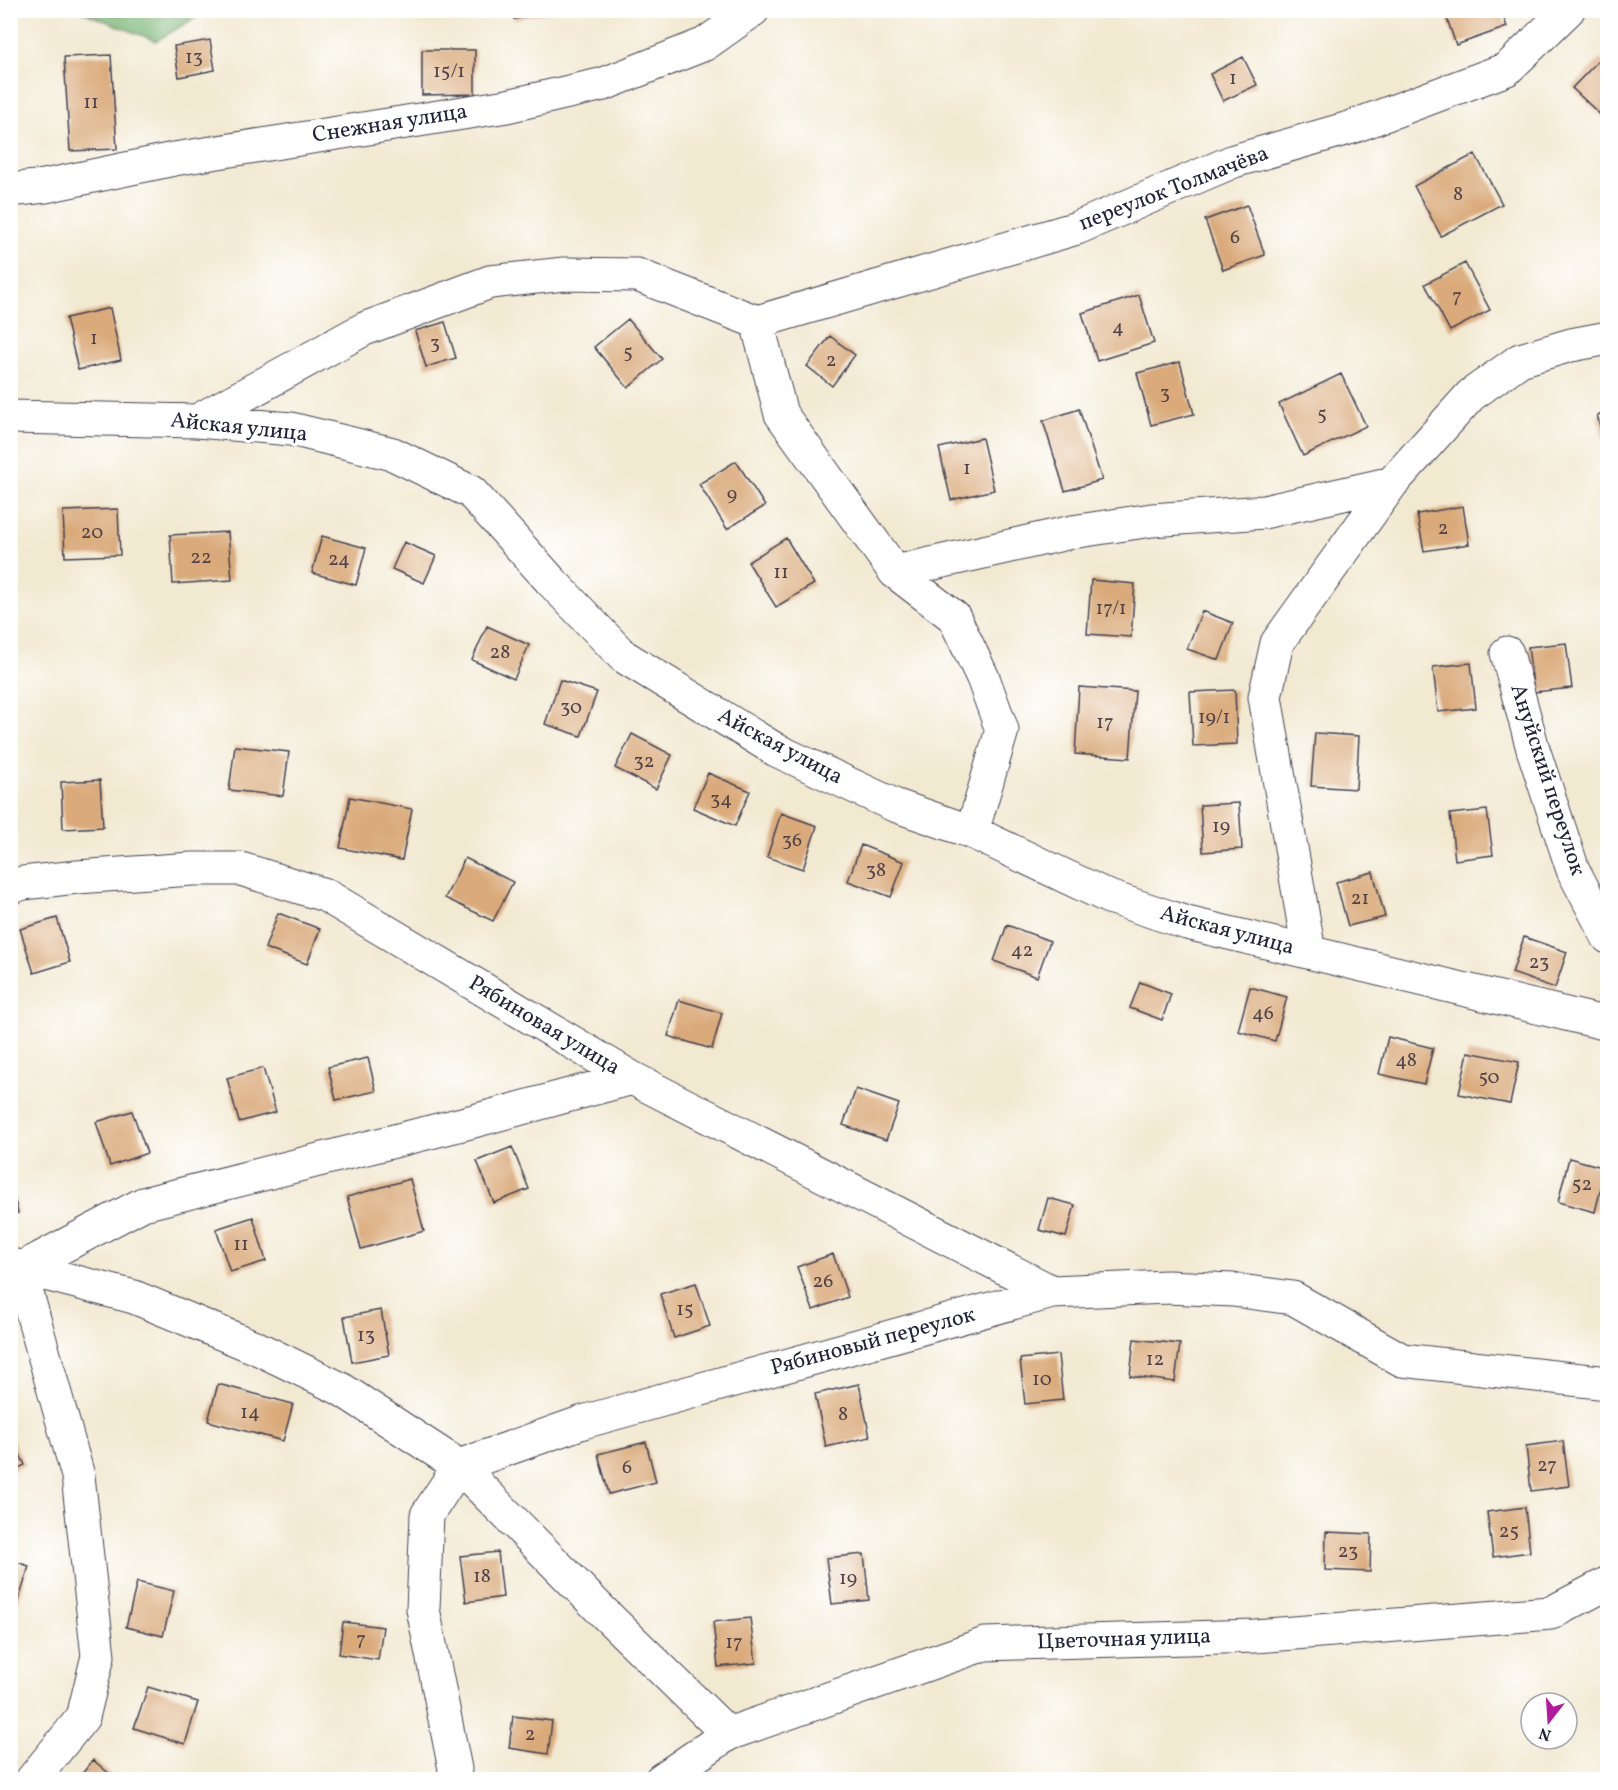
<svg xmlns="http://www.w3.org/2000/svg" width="1618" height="1790" font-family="Vollkorn,serif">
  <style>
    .forest { fill: #7ab674; stroke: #4e6c58; stroke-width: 1.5 }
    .building { fill: #daaa7a }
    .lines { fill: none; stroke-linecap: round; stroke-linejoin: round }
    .minor-casing { stroke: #414052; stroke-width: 35 }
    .minor { stroke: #fff; stroke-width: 33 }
    .labels { text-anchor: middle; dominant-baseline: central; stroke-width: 6; stroke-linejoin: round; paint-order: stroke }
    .number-label { font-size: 20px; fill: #50444b }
    .street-label { font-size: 22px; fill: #22223b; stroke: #fff }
  </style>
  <rect width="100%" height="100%" fill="#fff"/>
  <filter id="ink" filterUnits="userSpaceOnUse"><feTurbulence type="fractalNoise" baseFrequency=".0167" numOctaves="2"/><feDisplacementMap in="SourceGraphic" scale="12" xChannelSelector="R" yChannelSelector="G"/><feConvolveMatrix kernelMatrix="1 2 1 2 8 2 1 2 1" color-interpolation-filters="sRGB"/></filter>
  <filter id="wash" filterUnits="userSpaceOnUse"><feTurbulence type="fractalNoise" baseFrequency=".008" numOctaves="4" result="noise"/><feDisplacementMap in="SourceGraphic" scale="24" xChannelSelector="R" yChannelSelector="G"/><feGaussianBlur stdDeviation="1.35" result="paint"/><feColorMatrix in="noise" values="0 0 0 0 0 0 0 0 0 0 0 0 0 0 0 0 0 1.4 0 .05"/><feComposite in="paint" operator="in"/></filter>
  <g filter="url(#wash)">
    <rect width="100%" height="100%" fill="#f2e9d1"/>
    <path class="forest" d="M80,11H207L156,41Z"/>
    <g id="blocks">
      <path class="building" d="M513,10H550L551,12L514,19Z
        M1444,10H1501L1507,27L1456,45Z
        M210,40L215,70L179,77L174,46Z
        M422,50H475V94L422,95Z
        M111,55L117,149L70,151L64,57Z
        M1243,57L1257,85L1223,101L1210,74Z
        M1600,59L1608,67L1606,120L1572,88Z
        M1475,154L1502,204L1441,236L1414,186Z
        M1247,205L1265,255L1223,270L1205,220Z
        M1465,263L1490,310L1450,331L1425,284Z
        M1139,295L1154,343L1097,361L1082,313Z
        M110,308L121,360L78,370L66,318Z
        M628,319L662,359L628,388L594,347Z
        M445,322L456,358L426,367L415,331Z
        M830,336L855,355L832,386L807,366Z
        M1180,362L1194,414L1151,425L1137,373Z
        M1341,374L1366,426L1303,456L1279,404Z
        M1079,409L1102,480L1065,491L1043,421Z
        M1608,412V452L1607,453L1597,415Z
        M982,438L994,490L951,500L939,448Z
        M736,461L765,506L727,529L699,484Z
        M1463,506L1469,544L1424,551L1417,514Z
        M118,509L120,555L65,557L63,511Z
        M228,532L232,580L173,584L170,535Z
        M322,536L366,548L356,585L312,573Z
        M786,538L814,584L776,607L748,562Z
        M404,542L436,556L424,583L392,569Z
        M1091,580L1135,584L1131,637L1087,634Z
        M1202,611L1233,623L1219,660L1187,649Z
        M487,626L529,645L514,679L472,660Z
        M1566,643L1572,688L1534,692L1528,647Z
        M1471,663L1476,708L1438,712L1433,667Z
        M560,680L597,692L581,736L545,724Z
        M1079,687L1135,691L1130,758L1075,754Z
        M1235,690L1237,744L1193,746L1190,692Z
        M1315,733L1359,736L1356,789L1311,786Z
        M632,734L672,755L656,789L615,768Z
        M235,746L289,752L283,796L229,790Z
        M708,773L750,791L735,826L693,808Z
        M100,780L103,827L63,829L61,782Z
        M350,797L412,809L402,860L340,848Z
        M1239,803L1242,849L1203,852L1200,805Z
        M1487,810L1493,855L1455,860L1450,814Z
        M781,813L817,826L803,869L767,857Z
        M861,845L904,862L891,897L848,881Z
        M465,858L513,882L493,921L445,898Z
        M1373,872L1385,917L1348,926L1336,882Z
        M278,913L320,929L307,964L265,948Z
        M57,918L70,962L34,973L20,929Z
        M1007,925L1050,941L1037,977L994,961Z
        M1524,937L1567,952L1555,988L1512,973Z
        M1140,982L1171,994L1162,1020L1130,1008Z
        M1250,987L1287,997L1275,1041L1238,1031Z
        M679,1000L722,1013L712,1049L668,1036Z
        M1388,1037L1433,1048L1424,1084L1379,1074Z
        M1468,1052L1519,1062L1510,1104L1459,1094Z
        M368,1058L376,1091L336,1100L328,1067Z
        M263,1068L276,1112L239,1122L227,1078Z
        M856,1089L899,1104L886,1140L843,1125Z
        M132,1111L147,1153L110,1166L96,1122Z
        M512,1147L529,1189L494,1203L477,1161Z
        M1569,1158L1606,1168L1595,1212L1558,1202Z
        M410,1179L424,1231L361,1249L347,1197Z
        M11,1185L18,1213L10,1215V1186Z
        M1048,1198L1075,1205L1066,1237L1039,1230Z
        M253,1217L266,1261L230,1272L216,1229Z
        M833,1254L848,1297L813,1310L797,1267Z
        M696,1283L710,1326L674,1338L660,1294Z
        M381,1310L389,1355L352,1362L344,1317Z
        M1134,1339L1180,1344L1175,1382L1130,1376Z
        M1058,1355L1063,1400L1025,1404L1020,1359Z
        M218,1384L293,1404L283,1441L208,1421Z
        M859,1384L870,1437L826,1447L815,1394Z
        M10,1434L25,1465L10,1472Z
        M1563,1441L1569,1486L1531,1491L1526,1446Z
        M646,1442L656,1482L609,1494L598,1454Z
        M1525,1507L1530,1552L1493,1557L1487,1512Z
        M1326,1532L1371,1534L1370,1572L1325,1570Z
        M498,1552L503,1597L466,1602L460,1556Z
        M864,1554L869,1600L832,1604L826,1558Z
        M10,1560L29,1566L16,1610L10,1608Z
        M137,1582L174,1591L163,1636L126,1627Z
        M750,1618L756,1663L718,1667L713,1622Z
        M343,1622L383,1627L378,1660L339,1654Z
        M148,1687L198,1702L185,1744L134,1728Z
        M513,1716L552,1721L548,1754L509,1748Z
        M93,1760L117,1780H77Z"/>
    </g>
  </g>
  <g filter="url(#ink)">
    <use href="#blocks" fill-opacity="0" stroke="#414052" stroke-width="1.5"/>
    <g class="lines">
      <g class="minor-casing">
        <path id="minor" d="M10,190L45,186L174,159L507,106L604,84L705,44L753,10
          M757,322L1077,228L1234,161L1349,128L1507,69L1568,10
          M10,417L197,421L291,429L393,454L471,492L551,581L623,656L776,750L894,805L972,832L1109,897L1187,923L1608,1024
          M197,421L364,329L490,282L564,274L637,275L757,322L781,414L895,572L954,617L983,678L1002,730L972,832
          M895,572L1072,532L1152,520L1264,512L1392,483
          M1507,653L1533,749L1573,870L1608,937
          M10,888L23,883L77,877L192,869H241L325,895L632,1078L1052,1292
          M1309,952L1265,697L1277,643L1392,483L1471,395L1520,360L1571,345L1608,338
          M11,1265L134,1297L257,1348L341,1389L459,1466L602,1611L728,1734
          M32,1780L83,1717L98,1656L78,1476L20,1269L143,1204L470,1122L632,1078
          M454,1780L455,1769L423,1609L427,1515L459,1466L583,1422L1052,1292L1167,1287L1233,1290L1293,1298L1402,1360L1608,1383
          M661,1780L728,1734L985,1644L1255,1636L1551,1613L1608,1583"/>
      </g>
      <use href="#minor" class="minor"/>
    </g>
  </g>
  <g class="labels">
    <g class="number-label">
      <text x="194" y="58">13</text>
      <text x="449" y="72">15/1</text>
      <text x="1233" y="79">1</text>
      <text x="91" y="103">11</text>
      <text x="1458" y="195">8</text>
      <text x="1235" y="238">6</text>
      <text x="1457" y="297">7</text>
      <text x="1118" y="328">4</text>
      <text x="94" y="339">1</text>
      <text x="435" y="344">3</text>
      <text x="628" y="353">5</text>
      <text x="831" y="361">2</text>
      <text x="1165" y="394">3</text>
      <text x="1322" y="415">5</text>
      <text x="967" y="469">1</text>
      <text x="732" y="495">9</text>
      <text x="1443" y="529">2</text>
      <text x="92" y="533">20</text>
      <text x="201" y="558">22</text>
      <text x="339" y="560">24</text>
      <text x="781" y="573">11</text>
      <text x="1111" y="609">17/1</text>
      <text x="500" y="653">28</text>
      <text x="571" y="708">30</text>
      <text x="1214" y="718">19/1</text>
      <text x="1105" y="723">17</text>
      <text x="644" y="762">32</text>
      <text x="721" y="800">34</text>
      <text x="1221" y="827">19</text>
      <text x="792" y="841">36</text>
      <text x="876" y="871">38</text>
      <text x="1360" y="899">21</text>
      <text x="1022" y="951">42</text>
      <text x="1539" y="963">23</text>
      <text x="1263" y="1014">46</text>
      <text x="1406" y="1061">48</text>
      <text x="1489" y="1078">50</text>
      <text x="1582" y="1185">52</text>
      <text x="241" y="1245">11</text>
      <text x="823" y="1282">26</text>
      <text x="685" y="1310">15</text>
      <text x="366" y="1336">13</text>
      <text x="1155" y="1360">12</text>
      <text x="1042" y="1380">10</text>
      <text x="250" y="1413">14</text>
      <text x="843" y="1415">8</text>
      <text x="1547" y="1466">27</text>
      <text x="627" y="1468">6</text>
      <text x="1509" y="1532">25</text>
      <text x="1348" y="1552">23</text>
      <text x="482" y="1577">18</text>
      <text x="848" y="1579">19</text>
      <text x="361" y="1640">7</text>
      <text x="734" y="1643">17</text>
      <text x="530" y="1735">2</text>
    </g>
    <g class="street-label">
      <text transform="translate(390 124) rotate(-9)">Снежная улица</text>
      <text transform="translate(1174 189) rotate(-21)">переулок Толмачёва</text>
      <text transform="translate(239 428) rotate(6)">Айская улица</text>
      <text transform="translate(780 747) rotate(28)">Айская улица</text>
      <text transform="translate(1547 780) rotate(72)">Ануйский переулок</text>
      <text transform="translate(1227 931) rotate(15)">Айская улица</text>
      <text transform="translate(544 1026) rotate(31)">Рябиновая улица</text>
      <text transform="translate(873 1342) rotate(-15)">Рябиновый переулок</text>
      <text transform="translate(1124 1640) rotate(-2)">Цветочная улица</text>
    </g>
  </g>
  <rect width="1618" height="1790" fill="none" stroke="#fff" stroke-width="36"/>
  <g transform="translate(1549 1721) rotate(197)"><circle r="28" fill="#ffffff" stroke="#a7a7b1" stroke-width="1.5"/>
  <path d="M0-4.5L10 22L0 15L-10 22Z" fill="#b5179e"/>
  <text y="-9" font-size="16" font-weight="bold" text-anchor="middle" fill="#22223b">N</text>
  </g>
</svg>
